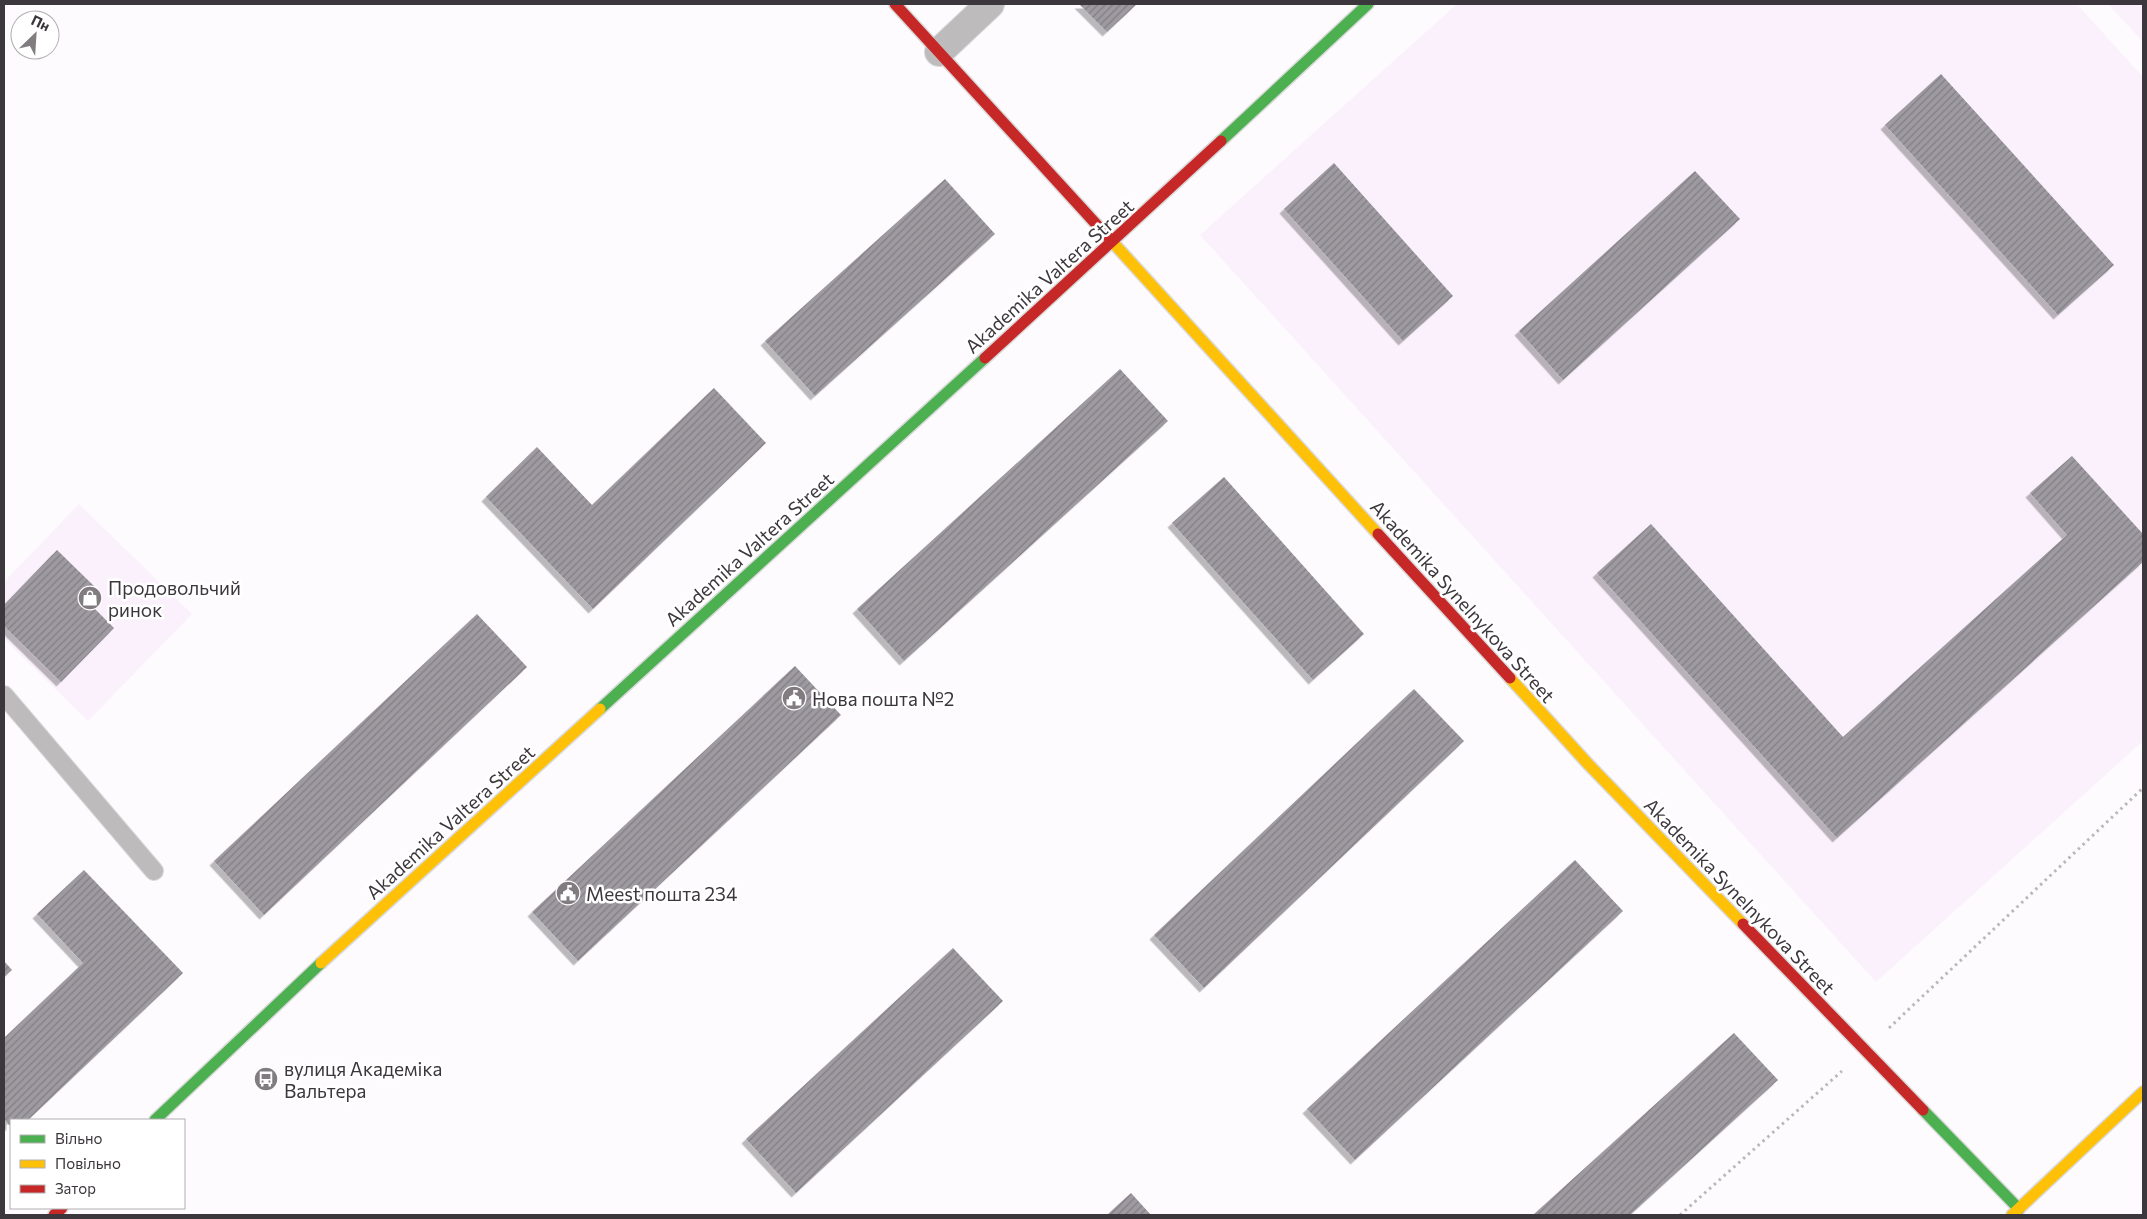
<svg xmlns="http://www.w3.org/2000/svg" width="2147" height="1219" font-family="Commissioner,sans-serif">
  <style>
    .built { fill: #fbf1fc }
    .building { fill: url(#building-hatch); filter: url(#shadow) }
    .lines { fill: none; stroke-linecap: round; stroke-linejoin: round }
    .lane-casing { stroke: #dad9da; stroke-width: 20 }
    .street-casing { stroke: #dad9da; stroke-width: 30 }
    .fast-casing { stroke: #dad9da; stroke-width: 14 }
    .slow-casing { stroke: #dad9da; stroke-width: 14 }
    .jam-casing { stroke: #dad9da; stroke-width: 14 }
    .path { stroke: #bab8b8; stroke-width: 3; stroke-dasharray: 2.5 4; stroke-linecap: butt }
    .lane { stroke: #bebbbc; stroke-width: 18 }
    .street { stroke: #bebbbc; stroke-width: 28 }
    .fast { stroke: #4caf50; stroke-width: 11 }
    .slow { stroke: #ffc107; stroke-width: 11 }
    .jam { stroke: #c62828; stroke-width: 11 }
    .labels { text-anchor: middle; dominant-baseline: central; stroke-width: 5; stroke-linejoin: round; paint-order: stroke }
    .street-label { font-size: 19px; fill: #3c373c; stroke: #fff }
    .poi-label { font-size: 19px; fill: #3c373c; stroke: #fff; text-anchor: start }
  </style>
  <defs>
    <pattern id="building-hatch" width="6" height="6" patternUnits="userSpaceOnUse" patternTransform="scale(1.25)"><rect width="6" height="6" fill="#9e9aa1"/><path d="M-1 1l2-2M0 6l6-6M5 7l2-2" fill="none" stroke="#827e84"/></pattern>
    <filter id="shadow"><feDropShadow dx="-4.5" dy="4.5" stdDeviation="0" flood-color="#0004"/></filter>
  </defs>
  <rect width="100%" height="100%" fill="#fdfbfe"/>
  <path class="built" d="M1457,4H2077L2143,77V741L1876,982L1200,235Z
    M2108,4H2143V42Z
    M79,504L192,614L88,721L4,639V582Z"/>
  <path class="building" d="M1079,4H1137L1107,32Z
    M1941,74L2114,265L2058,315L1885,125Z
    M1334,163L1453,296L1403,341L1284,209Z
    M1695,171L1740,219L1563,380L1519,331Z
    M945,179L995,234L815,396L765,341Z
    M1120,369L1168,421L904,661L857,609Z
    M714,388L766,443L593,609L486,497L537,447L592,505Z
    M2072,456L2143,534V562L1837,838L1597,573L1651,524L1843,737L2067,535L2030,493Z
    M1224,477L1364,634L1313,680L1172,523Z
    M57,550L94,586L83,597L114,628L61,682L4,626V605Z
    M477,614L527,667L264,915L214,861Z
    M795,666L841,715L578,961L532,912Z
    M1414,689L1464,741L1204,988L1154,935Z
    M1575,860L1623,911L1355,1160L1307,1109Z
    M84,870L183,973L28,1120H11V1127L4,1119V1038L83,963L37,914Z
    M953,948L1003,1001L796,1193L746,1139Z
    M4,961L12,970L4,977Z
    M1734,1033L1778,1080L1630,1215H1533Z
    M1131,1193L1151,1215H1107Z"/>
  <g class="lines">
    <g class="lane-casing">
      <path id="lane" d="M4,695L154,871"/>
    </g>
    <g class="street-casing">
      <path id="street" d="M939,52L990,4"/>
    </g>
    <g class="fast-casing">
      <path id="fast" d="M1221,141L1368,4
        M600,709L985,358
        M1923,1110L2019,1209
        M155,1120L321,963"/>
    </g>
    <g class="slow-casing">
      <path id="slow" d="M1107,236L1378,534
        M1510,678L1589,765L1743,924
        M321,963L600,709
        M2012,1215L2143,1092"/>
    </g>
    <g class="jam-casing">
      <path id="jam" d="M895,4L1107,236
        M985,358L1221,141
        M1378,534L1510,678
        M1743,924L1923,1110
        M54,1215L62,1208"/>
    </g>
    <path class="path" d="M1889,1028L2143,788
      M1680,1215L1842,1071"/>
    <use href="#lane" class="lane"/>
    <use href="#street" class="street"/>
    <use href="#fast" class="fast"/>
    <use href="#slow" class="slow"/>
    <use href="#jam" class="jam"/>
  </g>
  <defs>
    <g id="shop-disc" transform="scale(1.25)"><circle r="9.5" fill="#807c80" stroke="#fff"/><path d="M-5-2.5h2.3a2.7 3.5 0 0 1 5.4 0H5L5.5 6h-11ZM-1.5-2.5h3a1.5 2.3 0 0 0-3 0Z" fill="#fff"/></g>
    <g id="civic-disc" transform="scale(1.25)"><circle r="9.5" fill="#807c80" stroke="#fff"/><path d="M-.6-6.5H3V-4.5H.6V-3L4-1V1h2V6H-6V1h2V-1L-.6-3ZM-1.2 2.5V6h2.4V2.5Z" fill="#fff"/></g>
    <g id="bus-disc" transform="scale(1.25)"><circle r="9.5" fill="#807c80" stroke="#fff"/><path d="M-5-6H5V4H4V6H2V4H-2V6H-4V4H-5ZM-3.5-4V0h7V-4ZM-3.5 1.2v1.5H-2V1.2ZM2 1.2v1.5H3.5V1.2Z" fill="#fff"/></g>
  </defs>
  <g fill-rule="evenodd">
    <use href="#shop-disc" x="90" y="598"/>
    <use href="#civic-disc" x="794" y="698"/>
    <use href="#civic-disc" x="568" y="893"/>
    <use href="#bus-disc" x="266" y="1079"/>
  </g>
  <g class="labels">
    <g class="street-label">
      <text transform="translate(1049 276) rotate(-42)">Akademika Valtera Street</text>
      <text transform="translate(749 549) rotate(-42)">Akademika Valtera Street</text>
      <text transform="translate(1463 601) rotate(48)">Akademika Synelnykova Street</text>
      <text transform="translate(450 822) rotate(-42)">Akademika Valtera Street</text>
      <text transform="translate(1740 896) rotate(46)">Akademika Synelnykova Street</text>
    </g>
    <g class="poi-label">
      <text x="108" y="587">Продовольчий<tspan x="108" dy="22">ринок</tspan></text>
      <text x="812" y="698">Нова пошта №2</text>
      <text x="586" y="893">Meest пошта 234</text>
      <text x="284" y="1068">вулиця Академіка<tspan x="284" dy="22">Вальтера</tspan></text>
    </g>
  </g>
  <rect width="2147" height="1219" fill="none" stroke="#3c373c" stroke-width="10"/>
  <rect x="10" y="1119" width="175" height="90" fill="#ffffff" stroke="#b1afb1"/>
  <rect x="20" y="1135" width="25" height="8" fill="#4caf50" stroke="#b1afb1"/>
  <text x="55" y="1144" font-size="15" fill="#3c373c">Вільно</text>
  <rect x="20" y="1160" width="25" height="8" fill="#ffc107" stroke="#b1afb1"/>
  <text x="55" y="1169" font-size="15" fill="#3c373c">Повільно</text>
  <rect x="20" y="1185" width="25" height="8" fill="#c62828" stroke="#b1afb1"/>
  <text x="55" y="1194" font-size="15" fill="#3c373c">Затор</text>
  <g transform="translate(35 35) rotate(25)"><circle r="24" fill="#ffffff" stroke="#b1afb1"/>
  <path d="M0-4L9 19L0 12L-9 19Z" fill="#807c80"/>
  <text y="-8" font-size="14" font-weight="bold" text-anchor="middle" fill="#3c373c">Пн</text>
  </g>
</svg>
